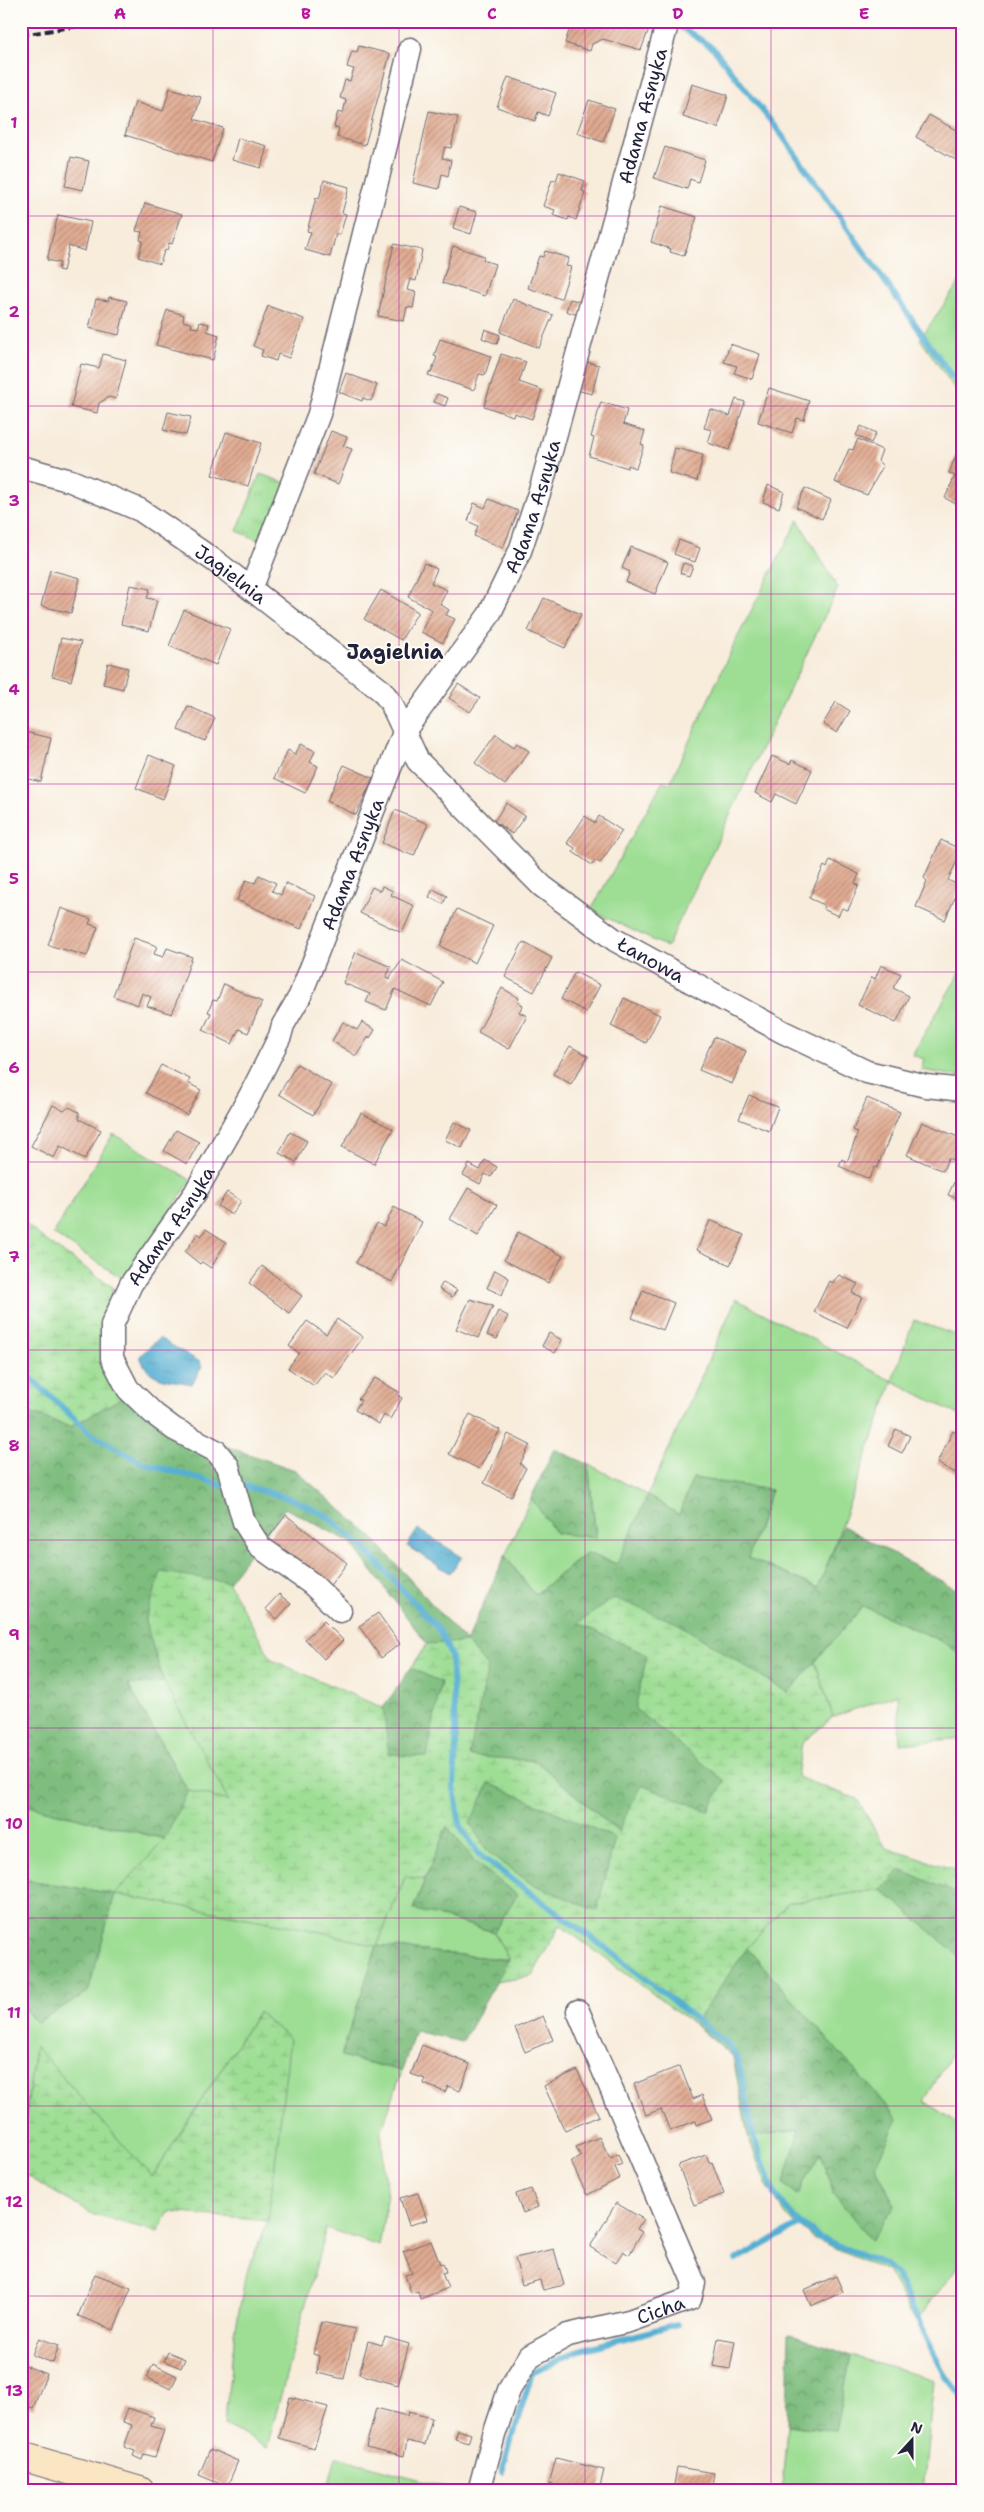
<svg xmlns="http://www.w3.org/2000/svg" width="984" height="2512" font-family="'Shantell Sans',sans-serif">
  <style>
    .green { fill: #9ede94; stroke: #608068 }
    .forest { fill: url(#forest-crowns); stroke: #50705c }
    .wetland { fill: url(#wetland-marsh); stroke: #608068; fill-rule: evenodd }
    .park { fill: url(#park-tufts); stroke: #608068 }
    .water { fill: url(#water-ripples); stroke: #3c6887 }
    .lines { fill: none; stroke-linecap: round; stroke-linejoin: round }
    .stream { stroke: #55afd3; stroke-width: 6 }
    .building { fill: url(#building-hatch) }
    .street-casing { stroke: #6d6973; stroke-width: 25 }
    .secondary-casing { stroke: #6d6973; stroke-width: 30 }
    .street { stroke: #fff; stroke-width: 22 }
    .secondary { stroke: #fbe6c4; stroke-width: 28 }
    .rail { stroke: #22223b; stroke-width: 4; stroke-dasharray: 8 4; stroke-linecap: butt }
    .grid { fill: none; stroke: #b5179e; stroke-width: 1; stroke-opacity: 0.55 }
    .labels { text-anchor: middle; dominant-baseline: central; stroke-width: 4; stroke-linejoin: round; paint-order: stroke }
    .street-label { font-size: 19px; fill: #22223b; stroke: #fdfcf7 }
    .neighbourhood-label { font-size: 20px; font-weight: bold; fill: #22223b; stroke: #fdfcf7 }
    .neatline { fill: none; stroke: #b5179e; stroke-width: 2 }
    .grid-label { font-size: 16px; text-anchor: middle; font-weight: bold; fill: #b5179e }
  </style>
  <defs>
    <pattern id="forest-crowns" width="20" height="18" patternUnits="userSpaceOnUse" patternTransform="scale(1.25)"><rect width="20" height="18" fill="#7ebd7e"/><path d="M2 6a3 3 0 1 1 6 0M12 15a3 3 0 1 1 6 0" fill="none" stroke="#679968"/></pattern>
    <pattern id="wetland-marsh" width="20" height="14" patternUnits="userSpaceOnUse" patternTransform="scale(1.25)"><rect width="20" height="14" fill="#9ede94"/><path d="M1 5h8M5 5V1M11 12h8M15 12V8" fill="none" stroke="#88be80"/></pattern>
    <pattern id="park-tufts" width="24" height="20" patternUnits="userSpaceOnUse" patternTransform="scale(1.25)"><rect width="24" height="20" fill="#9ede94"/><path d="M3 7l-1-3M5 7V3M7 7l1-3M15 17l-1-3M17 17v-4M19 17l1-3" fill="none" stroke="#88be80"/></pattern>
    <pattern id="water-ripples" width="26" height="14" patternUnits="userSpaceOnUse" patternTransform="scale(1.25)"><rect width="26" height="14" fill="#55afd3"/><path d="M2 4q2-2 4 0t4 0M15 11q2-2 4 0t4 0" fill="none" stroke="#468eac"/></pattern>
    <pattern id="building-hatch" width="6" height="6" patternUnits="userSpaceOnUse" patternTransform="scale(1.25)"><rect width="6" height="6" fill="#e1ab92"/><path d="M-1 1l2-2M0 6l6-6M5 7l2-2" fill="none" stroke="#b68b78"/></pattern>
  </defs>
  <rect width="100%" height="100%" fill="#fdfcf7"/>
  <filter id="ink" filterUnits="userSpaceOnUse"><feTurbulence type="fractalNoise" baseFrequency=".02" numOctaves="2"/><feDisplacementMap in="SourceGraphic" scale="10" xChannelSelector="R" yChannelSelector="G"/><feConvolveMatrix kernelMatrix="1 2 1 2 8 2 1 2 1" color-interpolation-filters="sRGB"/></filter>
  <filter id="wash" filterUnits="userSpaceOnUse"><feTurbulence type="fractalNoise" baseFrequency=".0096" numOctaves="4" result="noise"/><feDisplacementMap in="SourceGraphic" scale="20" xChannelSelector="R" yChannelSelector="G"/><feGaussianBlur stdDeviation="1.12" result="paint"/><feColorMatrix in="noise" values="0 0 0 0 0 0 0 0 0 0 0 0 0 0 0 0 0 1.4 0 .05"/><feComposite in="paint" operator="in"/></filter>
  <g filter="url(#wash)">
    <rect width="100%" height="100%" fill="#f8ecdb"/>
    <path class="green" d="M963,277V395L955,389L920,339Z
      M798,520L838,588L667,947L591,910L663,781L670,783L733,646Z
      M963,967V1077L921,1070L924,1059L912,1055Z
      M113,1134L191,1180L125,1280L53,1234Z
      M736,1299L892,1381L914,1320L963,1338V1417L893,1381L819,1588L748,1558L771,1490L693,1478L679,1515L648,1495L617,1564L586,1553L535,1595L505,1556L531,1498L556,1533L596,1538L588,1464L648,1495Z
      M863,1606L946,1643L963,1656V1738L900,1744L898,1694L833,1717L815,1662Z
      M164,1682L230,1802L188,1791L128,1684Z
      M21,1804L165,1839L116,1894L313,1930L377,1946L405,1877L425,1879L413,1909L494,1932L509,1960L377,1946L341,2056L402,2071L381,2132L387,2199L379,2246L326,2228L267,2447L224,2425L235,2333L246,2273L268,2221L258,2012L152,2177L35,2047L21,2153V2003L36,2023L115,1894L21,1879Z
      M881,1889L963,1959V2056L954,2051L924,2101L963,2127V2259L916,2322L887,2271L813,2238L786,2216L766,2184L748,2137L799,2130L785,2184L796,2195L820,2153L834,2194L895,2205L875,2166L897,2119L747,1948L788,1903Z
      M851,2356L934,2380L923,2491H782L787,2425L836,2431Z
      M336,2457H337L462,2491H327Z"/>
    <path class="forest" d="M123,1397L193,1435L295,1470L370,1535L466,1642L505,1556L535,1595L586,1553L617,1564L648,1495L679,1515L693,1478L771,1490L748,1558L818,1588L843,1526L963,1593V1656L945,1643L863,1606L788,1693L677,1623H578L647,1655L635,1709L726,1781L708,1811L619,1832L536,1761L469,1756L466,1642L427,1644L350,1542L285,1508L228,1582L161,1573L145,1621L164,1682L128,1685L188,1791L165,1839L21,1804V1415L24,1411L70,1427Z
      M554,1449L588,1464L596,1538L556,1533L531,1498Z
      M411,1668L441,1682L427,1757L388,1754L383,1708Z
      M489,1783L615,1838L597,1911L530,1883L488,1852L469,1823Z
      M447,1826L475,1862L517,1895L494,1932L413,1909Z
      M900,1870L963,1896V1959L881,1889Z
      M21,1879L115,1894L88,1992L36,2023L21,2003Z
      M377,1946L509,1960L462,2042L415,2031L402,2071L341,2056Z
      M747,1948L898,2119L875,2166L895,2205L871,2240L834,2194L820,2153L797,2195L784,2184L799,2130L748,2137L733,2057L694,2024Z
      M789,2334L851,2356L836,2431L787,2425Z"/>
    <path class="wetland" d="M21,1220L45,1240L113,1287L106,1322L123,1397L70,1427L24,1411L21,1415Z
      M161,1572L228,1582L272,1660L383,1708L389,1754L427,1757L441,1682L411,1668L427,1644L466,1642L488,1667L469,1756L536,1761L618,1832L641,1785L708,1811L725,1781L635,1709L647,1655L578,1623L614,1598L677,1623L788,1693L815,1662L833,1717L802,1743L797,1777L857,1799L886,1848L963,1872V1896L900,1870L881,1889L788,1903L747,1948L694,2024L560,1925L532,1976L496,1982L509,1960L494,1932L517,1895L475,1862L447,1826L425,1879L405,1877L377,1946L313,1930L115,1894L165,1839L188,1791L229,1801L164,1682L145,1621ZM489,1783L615,1838L597,1911L530,1883L488,1852L470,1823Z
      M258,2012L290,2039L268,2221L169,2212L158,2232L94,2215L21,2173V2153L35,2046L152,2177Z"/>
    <path class="park" d="M260,474L286,483L263,542L237,531Z"/>
    <path class="water" d="M159,1338L200,1362L202,1367L192,1384C169,1379 148,1382 140,1356Z
      M418,1529L462,1557L450,1573L407,1546Z"/>
    <g class="lines">
      <path class="stream" d="M678,25L713,48L784,138L951,375L963,386
        M21,1369L91,1434L143,1463L226,1486
        M245,1486L292,1499L327,1516L365,1549L439,1630L451,1656L456,1744L454,1787L460,1826L479,1855L619,1958L727,2044L738,2059L754,2139L775,2195L800,2224L820,2238L884,2264L896,2274L945,2376L963,2398
        M736,2260L800,2224
        M502,2472L532,2373L577,2351L677,2324"/>
    </g>
    <g id="blocks">
      <path class="building" d="M572,21H635L650,26L641,50L603,39L592,44L590,51L565,43Z
        M359,46L390,54L365,145L337,137L339,128L334,127L338,112L343,114L346,100L340,98L345,80L350,81L354,69L347,67L352,51L357,52Z
        M508,77L556,93L548,116L538,112L535,121L497,107Z
        M692,84L728,95L718,128L683,117Z
        M170,88L201,97L194,119L223,128L212,162L125,135L135,102L163,111Z
        M589,100L615,109L603,142L577,133Z
        M429,111L458,117L451,148L445,147L442,158L451,160L448,176L442,174L439,189L413,183Z
        M929,115L963,134V148L956,160L916,137Z
        M238,138L267,146L261,168L232,160Z
        M665,147L705,160L698,182L690,179L687,189L654,178Z
        M71,157L89,161L83,190L65,186Z
        M559,172L585,181L582,191L585,192L576,220L569,217L568,220L553,215L555,210L543,206L552,180L556,181Z
        M324,180L349,187L342,213L346,214L340,235L336,234L330,257L305,250L311,232L307,231L316,198L319,199Z
        M145,203L182,214L172,244L169,243L167,250L164,251L160,264L138,257L143,241L140,240L142,232L136,231Z
        M662,206L697,217L684,256L670,252L671,249L651,242Z
        M459,207L477,212L471,234L453,228Z
        M58,215L91,222L85,251L69,246L63,271L58,270L60,263L47,260Z
        M394,244L422,250L416,281L410,279L407,290L416,292L413,308L407,307L404,321L378,316Z
        M453,246L484,256L483,260L495,264L485,296L442,283Z
        M545,251L569,258L566,266L571,267L561,299L528,288L539,256L543,257Z
        M109,297L127,301L119,335L89,328L96,299L108,301Z
        M513,299L553,315L539,348L500,332Z
        M570,299L582,302L578,315L566,311Z
        M268,306L304,319L289,358L278,354L276,361L261,356L263,350L253,346Z
        M167,310L184,315L183,321L192,324L191,327L198,328L200,322L209,324L207,331L219,335L213,360L156,345Z
        M485,329L500,335L497,344L482,338Z
        M440,339L491,356L485,375L479,374L474,390L428,375L429,372L431,373L437,357L434,356Z
        M730,344L760,354L752,379L734,373L737,366L724,362Z
        M103,354L126,360L116,399L109,397L99,403L97,413L71,407L81,364L99,368Z
        M501,354L526,362L519,382L542,390L532,419L514,413L513,416L484,406Z
        M583,361L599,365L592,394L576,390Z
        M346,373L377,385L371,401L363,398L362,401L339,392Z
        M769,388L809,401L804,420L797,418L792,433L758,422Z
        M437,394L448,398L445,406L434,402Z
        M736,399L745,402L729,450L708,443L712,430L704,428L710,409L730,416Z
        M601,402L627,410L623,424L645,431L641,444L644,445L636,468L628,465V468L589,456L594,438L591,437Z
        M168,412L191,417L186,435L163,430Z
        M861,426L876,433L871,443L856,435Z
        M331,431L347,437L343,446L352,449L338,484L314,474Z
        M226,432L261,443L248,486L212,475Z
        M858,439L882,450L878,461L883,466L867,495L835,482L849,449L853,450Z
        M675,448L703,455L697,481L669,473Z
        M957,453L963,456V508L945,498L955,476L949,473Z
        M768,485L784,492L779,508L763,502Z
        M805,488L831,500L822,519L796,507Z
        M489,499L518,511L503,548L474,536L478,526L468,521L474,503L485,508Z
        M679,540L700,548L695,562L674,554Z
        M631,547L668,562L655,594L626,582L630,572L622,568Z
        M424,563L437,569L431,583L447,590L440,604L449,610L446,615L455,619L443,643L421,632L432,610L408,597Z
        M683,563L693,566L689,576L680,573Z
        M50,570L80,578L71,613L41,606Z
        M130,585L150,589L147,598L157,600L149,631L121,624Z
        M381,590L418,612L401,640L364,619Z
        M544,598L581,614L565,648L528,631Z
        M184,610L230,629L216,665L169,646Z
        M61,638L81,642L71,681L52,676Z
        M108,663L128,668L123,689L103,684Z
        M458,684L480,698L470,712L449,698Z
        M836,702L850,711L837,733L823,724Z
        M188,706L215,718L205,741L178,730Z
        M21,731L51,738L41,782L21,777Z
        M496,734L514,747L517,743L529,751L505,785L475,763Z
        M301,744L315,751L310,762L318,766L305,793L274,778L288,750L295,754Z
        M149,755L176,766L163,799L136,788Z
        M772,756L790,764L792,760L812,770L796,804L776,794L772,802L755,793Z
        M344,765L373,778L356,815L327,801Z
        M506,803L525,816L512,834L494,821Z
        M395,810L428,824L414,856L382,843Z
        M585,816L595,823L599,816L622,831L600,863L595,860L592,865L573,852L575,848L567,843Z
        M941,840L962,850L948,880L960,886L945,920L916,907L927,881L924,878Z
        M830,860L859,874L855,884L859,885L848,910L842,908L838,916L823,909L824,905L809,898L824,866L827,868Z
        M259,875L276,883L272,891L281,895L286,883L315,896L301,929L237,900L246,880L255,883Z
        M382,886L393,891L391,895L414,906L402,933L360,913L372,887L380,891Z
        M433,889L447,896L443,904L429,897Z
        M61,908L91,919L89,924L98,927L87,956L48,945Z
        M457,909L493,926L475,963L440,946Z
        M134,938L157,946L154,954L163,957L167,948L192,957L172,1014L147,1006L151,997L142,993L138,1005L113,996Z
        M523,942L552,958L534,992L505,977Z
        M356,952L391,967L386,977L389,979L402,960L443,982L431,1006L395,989L386,1010L366,1002L370,994L343,983Z
        M881,965L901,974L893,988L909,996L896,1023L858,1005L872,977L875,979Z
        M575,972L600,985L586,1012L561,999Z
        M224,984L262,1002L248,1033L239,1029L232,1044L203,1030L211,1013L208,1012L213,1000L217,1001Z
        M502,988L519,998L517,1002L523,1005L519,1012L527,1016L509,1049L478,1032Z
        M624,998L660,1015L646,1043L611,1026Z
        M343,1022L357,1030L362,1022L375,1030L370,1038L369,1036L356,1056L332,1041Z
        M714,1037L746,1051L732,1084L699,1070Z
        M570,1046L588,1056L571,1084L553,1074Z
        M21,1057L28,1060L26,1065L28,1066L21,1076Z
        M297,1064L332,1085L313,1115L279,1094Z
        M161,1065L190,1079L188,1083L201,1090L187,1115L146,1093Z
        M749,1095L778,1107L769,1131L739,1119Z
        M867,1098L900,1112L877,1168L875,1167L869,1179L839,1166L842,1159L847,1162L858,1132L853,1130Z
        M53,1105L64,1111L69,1107L79,1112V1119L101,1130L85,1159L60,1146L54,1158L31,1146Z
        M361,1113L393,1129L374,1164L342,1147Z
        M454,1122L471,1130L462,1148L445,1140Z
        M922,1122L963,1139L955,1161L948,1158L943,1171L907,1155Z
        M176,1130L199,1142L187,1164L164,1151Z
        M290,1132L307,1141L296,1162L279,1153Z
        M485,1160L497,1167L491,1177L485,1174L480,1184L463,1175L469,1164L480,1170Z
        M958,1174L963,1175V1186L956,1198L948,1195Z
        M468,1188L497,1205L478,1236L450,1219Z
        M227,1192L241,1201L232,1215L218,1206Z
        M394,1207L422,1222L392,1282L356,1263L377,1223L384,1227Z
        M710,1220L744,1235L730,1265L697,1250Z
        M206,1229L226,1242L211,1268L202,1262L200,1264L185,1252L198,1233L201,1236Z
        M518,1232L563,1256L548,1283L504,1260Z
        M262,1266L302,1296L289,1313L249,1283Z
        M495,1270L509,1278L502,1295L487,1288Z
        M839,1275L858,1284L852,1293L862,1297L847,1328L814,1312L829,1281L832,1283Z
        M443,1282L457,1290L452,1297L439,1289Z
        M643,1290L674,1303L663,1330L632,1318Z
        M470,1299L493,1306L478,1338L456,1329Z
        M498,1311L508,1316L497,1339L487,1335Z
        M337,1319L363,1337L334,1378L325,1372L314,1386L288,1368L299,1353L289,1346L307,1321L326,1334Z
        M549,1333L562,1340L555,1353L542,1346Z
        M375,1378L399,1392L397,1395L402,1398L390,1419L384,1415L379,1424L355,1410L361,1400L358,1399Z
        M470,1414L500,1430L479,1469L449,1454Z
        M896,1429L910,1436L902,1453L888,1446Z
        M953,1431L963,1435V1477L937,1463Z
        M508,1434L530,1445L520,1464L526,1468L511,1497L484,1483Z
        M286,1515L347,1563L328,1588L265,1542Z
        M279,1594L291,1604L277,1619L265,1609Z
        M378,1613L400,1644L381,1658L359,1626Z
        M324,1621L343,1640L324,1659L305,1639Z
        M543,2016L553,2040L525,2052L515,2028Z
        M422,2045L470,2064L460,2091L448,2086L445,2092L424,2084L425,2079L411,2074Z
        M680,2066L693,2099L702,2095L712,2119L696,2125L695,2121L670,2131L661,2109L646,2115L634,2084Z
        M577,2070L599,2116L565,2131L544,2086Z
        M599,2137L610,2158L618,2154L622,2164L615,2167L620,2178L587,2195L571,2162L581,2157L576,2147Z
        M706,2155L709,2163L712,2162L724,2194L694,2205L678,2165Z
        M531,2189L538,2207L523,2213L516,2194Z
        M418,2193L427,2220L409,2225L400,2198Z
        M616,2203L643,2219L637,2229L642,2232L629,2255L623,2251L616,2263L590,2247Z
        M431,2241L440,2264L443,2263L446,2272L442,2273L448,2288L420,2299L418,2291L411,2293L405,2275L412,2273L403,2251Z
        M554,2249L564,2285L543,2290L540,2280L522,2285L515,2258Z
        M95,2274L131,2288L114,2330L78,2316Z
        M836,2276L843,2292L811,2306L804,2290Z
        M321,2322L355,2329L344,2379L317,2373L319,2356L313,2354Z
        M385,2337L409,2344L398,2385L359,2374L368,2341L382,2345Z
        M39,2338L59,2345L53,2363L32,2355Z
        M718,2338L735,2341L730,2369L713,2366Z
        M168,2352L185,2359L181,2368L164,2361Z
        M21,2364L47,2374L33,2408L21,2404Z
        M153,2364L177,2376L171,2389L147,2378Z
        M290,2397L328,2407L314,2448L279,2438Z
        M128,2408L154,2417L151,2426L164,2430L155,2457L144,2454L142,2460L133,2456L135,2451L124,2447L132,2425L123,2422Z
        M376,2408L407,2416L408,2412L432,2418L425,2445L407,2441L404,2456L366,2447Z
        M458,2430L471,2434L468,2443L455,2439Z
        M210,2449L238,2461L227,2487L199,2475Z
        M556,2458L604,2470L599,2491H553L554,2485L549,2484Z
        M677,2467L714,2473L711,2491H673Z"/>
    </g>
  </g>
  <g filter="url(#ink)">
    <use href="#blocks" fill-opacity="0" stroke="#6d6973" stroke-width="1"/>
    <g class="lines">
      <g class="street-casing">
        <g id="street">
          <path id="s1" d="M21,467L71,481L140,510L215,561L382,691L391,703L418,761L542,886L615,940L783,1032L867,1072L926,1086L963,1090"/>
          <path d="M251,589L319,414L410,49"/>
          <path id="s2" d="M340,1611L312,1584L260,1547L244,1522L228,1466L216,1451L174,1429L154,1414L128,1389L112,1358V1325L131,1284L195,1193L250,1096L280,1036L283,1025L300,996L405,730L489,615L520,551L542,484L668,21"/>
          <path id="s3" d="M479,2491L494,2435L509,2390L530,2356L568,2335L629,2321L690,2299L694,2283L578,2011"/>
        </g>
      </g>
      <g class="secondary-casing">
        <path id="secondary" d="M21,2456L140,2491"/>
      </g>
      <use href="#street" class="street"/>
      <use href="#secondary" class="secondary"/>
      <path class="rail" d="M21,22L28,21
        M21,35L109,21"/>
    </g>
  </g>
  <path class="grid" d="M213,21V2491M399,21V2491M585,21V2491M771,21V2491M21,216H963M21,406H963M21,594H963M21,784H963M21,972H963M21,1162H963M21,1350H963M21,1540H963M21,1728H963M21,1918H963M21,2106H963M21,2296H963"/>
  <g class="labels">
    <g class="street-label">
      <text stroke="none"><textPath href="#s2" startOffset="1718">Adama Asnyka</textPath></text>
      <text stroke="none"><textPath href="#s2" startOffset="1312">Adama Asnyka</textPath></text>
      <text stroke="none"><textPath href="#s1" startOffset="238">Jagielnia</textPath></text>
      <text stroke="none"><textPath href="#s2" startOffset="908">Adama Asnyka</textPath></text>
      <text stroke="none"><textPath href="#s1" startOffset="816">Łanowa</textPath></text>
      <text stroke="none"><textPath href="#s2" startOffset="502">Adama Asnyka</textPath></text>
      <text stroke="none"><textPath href="#s3" startOffset="285">Cicha</textPath></text>
    </g>
    <g class="neighbourhood-label">
      <text x="395" y="652">Jagielnia</text>
    </g>
  </g>
  <rect width="984" height="2512" fill="none" stroke="#fdfcf7" stroke-width="55"/>
  <g transform="translate(912 2440) rotate(21)" stroke="#fdfcf7" stroke-width="4" paint-order="stroke">
  <path d="M0-4L9 19L0 12L-9 19Z" fill="#22223b"/>
  <text y="-8" font-size="14" font-weight="bold" text-anchor="middle" fill="#22223b">N</text>
  </g>
  <rect x="28" y="28" width="928" height="2456" class="neatline"/>
  <g class="grid-label">
    <text x="120" y="19">A</text>
    <text x="306" y="19">B</text>
    <text x="492" y="19">C</text>
    <text x="678" y="19">D</text>
    <text x="864" y="19">E</text>
    <text x="14" y="128">1</text>
    <text x="14" y="317">2</text>
    <text x="14" y="506">3</text>
    <text x="14" y="695">4</text>
    <text x="14" y="884">5</text>
    <text x="14" y="1073">6</text>
    <text x="14" y="1262">7</text>
    <text x="14" y="1451">8</text>
    <text x="14" y="1640">9</text>
    <text x="14" y="1829">10</text>
    <text x="14" y="2018">11</text>
    <text x="14" y="2207">12</text>
    <text x="14" y="2396">13</text>
  </g>
</svg>
